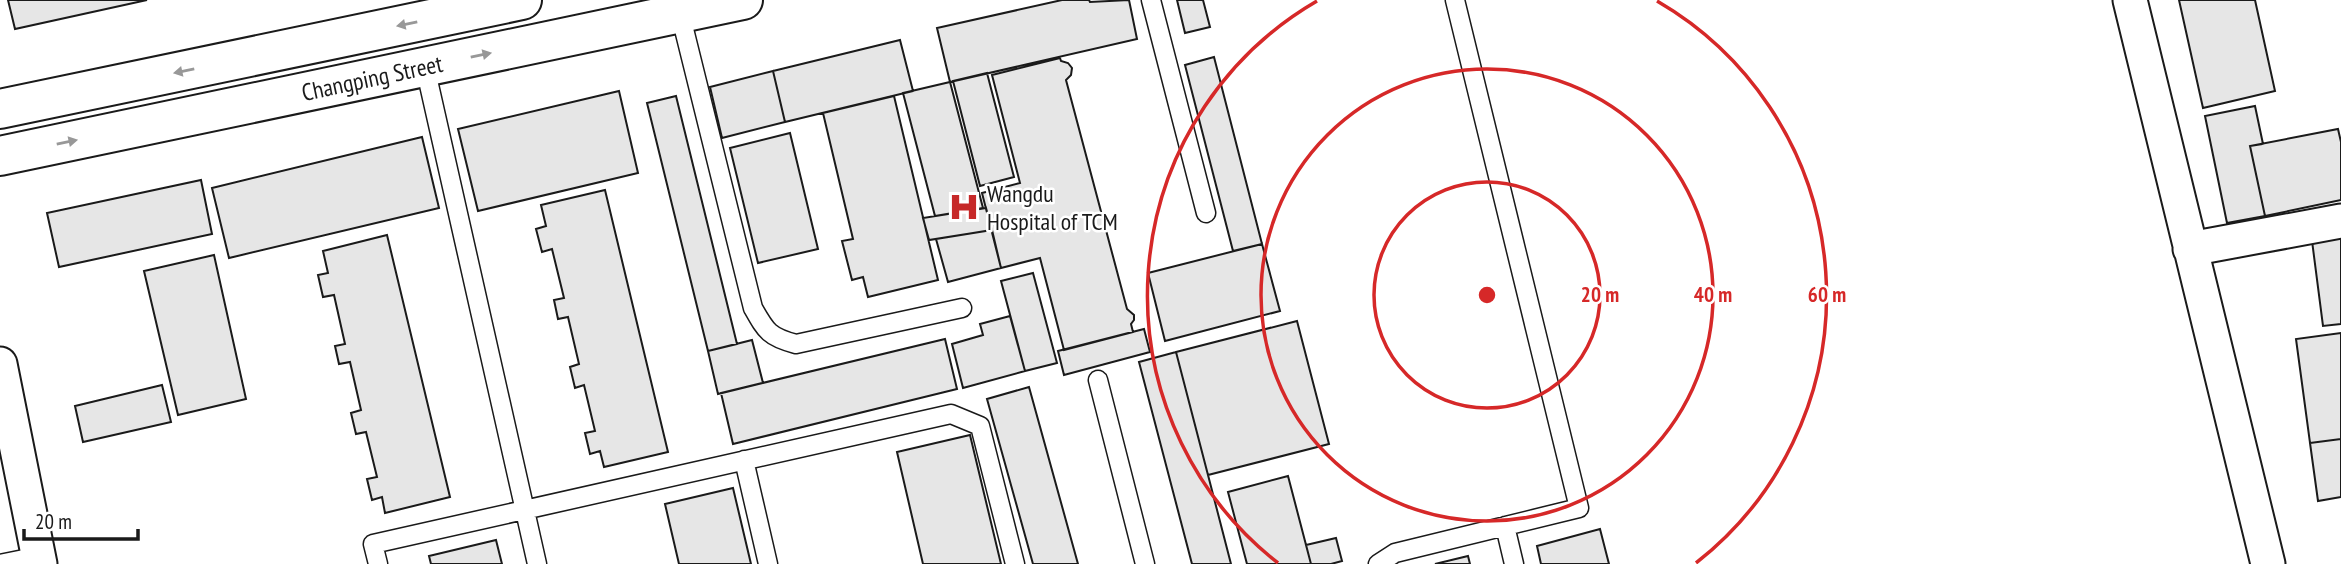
<svg xmlns="http://www.w3.org/2000/svg" width="2341" height="564" font-family="'PT Sans Narrow',sans-serif">
  <style>
    .building { fill: #e6e6e6; stroke: #1a1a1a; stroke-width: 2 }
    .lines { fill: none; stroke-linecap: round; stroke-linejoin: round }
    .lane-casing { stroke: #1a1a1a; stroke-width: 21 }
    .street-casing { stroke: #1a1a1a; stroke-width: 37 }
    .secondary-casing { stroke: #1a1a1a; stroke-width: 42 }
    .lane { stroke: #fff; stroke-width: 18 }
    .street { stroke: #fff; stroke-width: 33 }
    .secondary { stroke: #fff; stroke-width: 38 }
    .oneway { fill: #989898 }
    .ring { fill: none; stroke: #d62828; stroke-width: 3.5 }
    .labels { text-anchor: middle; dominant-baseline: central; stroke-width: 5; stroke-linejoin: round; paint-order: stroke }
    .street-label { font-size: 24px; fill: #1a1a1a; stroke: #fff }
    .poi-label { font-size: 24px; fill: #1a1a1a; stroke: #fff; text-anchor: start }
    .centre { fill: #d62828; stroke: #fff; stroke-width: 3.5 }
    .ring-label { font-size: 21px; text-anchor: middle; font-weight: bold; fill: #d62828; stroke: #fff; stroke-width: 5; stroke-linejoin: round; paint-order: stroke }
  </style>
  <rect width="100%" height="100%" fill="#fff"/>
  <path class="building" d="M8,0H147L15,29Z
    M1062,0H1089L1090,2L1129,0L1137,39L950,82L937,28Z
    M1177,0H1203L1210,27L1185,33Z
    M2179,0H2255L2275,91L2203,108Z
    M900,40L913,91L785,122L773,71Z
    M1214,57L1262,244L1233,251L1185,65Z
    M1060,58L1061,61L1068,63L1072,68L1071,75L1066,80L1127,309L1134,315V320L1131,324L1133,332L1064,350L1040,258L1001,268L982,193L1020,183L992,75Z
    M773,71L785,122L722,138L710,87Z
    M987,73L1014,177L980,186L953,81Z
    M950,82L983,208L935,216L903,93Z
    M619,91L638,173L478,211L458,129Z
    M676,96L737,344L708,351L647,103Z
    M894,96L938,280L868,297L863,277L852,280L842,241L853,239L823,113Z
    M2255,106L2263,144L2250,146L2265,216L2227,223L2205,116Z
    M2338,129L2341,142V200L2265,216L2250,146Z
    M790,133L818,249L758,263L730,148Z
    M422,137L439,208L229,258L212,188Z
    M201,180L212,234L59,267L47,213Z
    M605,190L668,452L604,467L600,451L590,454L585,433L595,431L584,385L575,388L570,367L579,364L568,317L558,319L554,300L564,298L552,249L542,252L536,229L546,226L541,205Z
    M986,208L992,230L929,240L923,218Z
    M2341,229V324L2323,326L2311,233Z
    M992,230L1001,268L948,282L936,239Z
    M387,235L450,497L385,513L382,497L372,500L367,479L377,477L366,432L356,434L351,413L361,410L350,362L339,364L335,346L345,344L334,295L323,297L318,275L328,273L323,251Z
    M1262,244L1280,311L1165,341L1148,273Z
    M214,255L246,399L178,415L144,271Z
    M1033,273L1057,363L1025,371L1001,281Z
    M1010,316L1025,371L963,388L952,344L983,335L980,324Z
    M1297,321L1329,444L1208,475L1176,352Z
    M1144,329L1150,352L1064,375L1058,351Z
    M2341,333V439L2310,443L2296,339Z
    M945,339L957,389L733,444L721,393Z
    M752,340L763,383L718,394L708,351Z
    M1176,352L1208,475L1231,564H1192L1139,362Z
    M162,385L171,422L83,442L75,406Z
    M1029,387L1078,564H1033L987,399Z
    M970,435L1001,564H923L897,452Z
    M2341,439V497L2318,501L2310,443Z
    M1288,476L1311,564H1247L1228,492Z
    M733,488L751,564H679L665,504Z
    M1600,529L1609,564H1541L1537,546Z
    M1336,538L1342,561L1331,564H1311L1306,545Z
    M496,540L502,564H431L429,556Z
    M1468,556L1470,564H1435Z"/>
  <g class="lines">
    <g class="lane-casing">
      <path id="lane" d="M1151,0L1206,213
        M680,13L753,308C766,331 769,337 796,344L962,308
        M425,67L537,564
        M1098,380L1145,564
        M744,460L768,564
        M1505,526L1514,564
        M0,564L39,556
        M378,564L373,544L951,414L980,426L1015,564
        M1378,564L1395,553L1579,508L1455,0"/>
    </g>
    <g class="street-casing">
      <path id="street" d="M2130,0L2268,564
        M2190,249L2341,221
        M0,364L40,564"/>
    </g>
    <g class="secondary-casing">
      <path id="secondary" d="M0,109L522,0
        M0,156L743,0"/>
    </g>
    <use href="#lane" class="lane"/>
    <use href="#street" class="street"/>
    <use href="#secondary" class="secondary"/>
  </g>
  <defs><path id="oneway-solid" d="M-6-.8H1V-3.2L6.5 0L1 3.2V.8H-6Z" transform="scale(1.75)"/></defs>
  <g class="oneway">
    <use href="#oneway-solid" transform="translate(407 24) rotate(168)"/>
    <use href="#oneway-solid" transform="translate(481 55) rotate(-12)"/>
    <use href="#oneway-solid" transform="translate(184 71) rotate(168)"/>
    <use href="#oneway-solid" transform="translate(67 142) rotate(-12)"/>
  </g>
  <g class="ring">
    <circle cx="1487" cy="295" r="113"/>
    <circle cx="1487" cy="295" r="226"/>
    <path d="M1278 563A340 340 0 0 1 1317 1M1657 1A340 340 0 0 1 1696 563"/>
  </g>
  <defs>
    <g id="hospital-bare" transform="scale(2.415)"><path d="M-5-5h3v3.5h4V-5h3V5h-3V1.5h-4V5h-3Z" fill="#c62828" stroke="#fff" stroke-width="2.5" paint-order="stroke"/></g>
  </defs>
  <g fill-rule="evenodd">
    <use href="#hospital-bare" x="964" y="207"/>
  </g>
  <g class="labels">
    <g class="street-label">
      <text transform="translate(372 78) rotate(-12)">Changping Street</text>
    </g>
    <g class="poi-label">
      <text x="987" y="193">Wangdu<tspan x="987" dy="28">Hospital of TCM</tspan></text>
    </g>
  </g>
  <circle cx="1487" cy="295" r="10" class="centre"/>
  <g class="ring-label">
    <text x="1600" y="302">20 m</text>
    <text x="1713" y="302">40 m</text>
    <text x="1827" y="302">60 m</text>
  </g>
  <path d="M24 529v10h114v-10" fill="none" stroke="#1a1a1a" stroke-width="3.5"/>
  <text x="35" y="529" font-size="21" fill="#1a1a1a" stroke="#ffffff" stroke-width="5" paint-order="stroke">20 m</text>
</svg>
